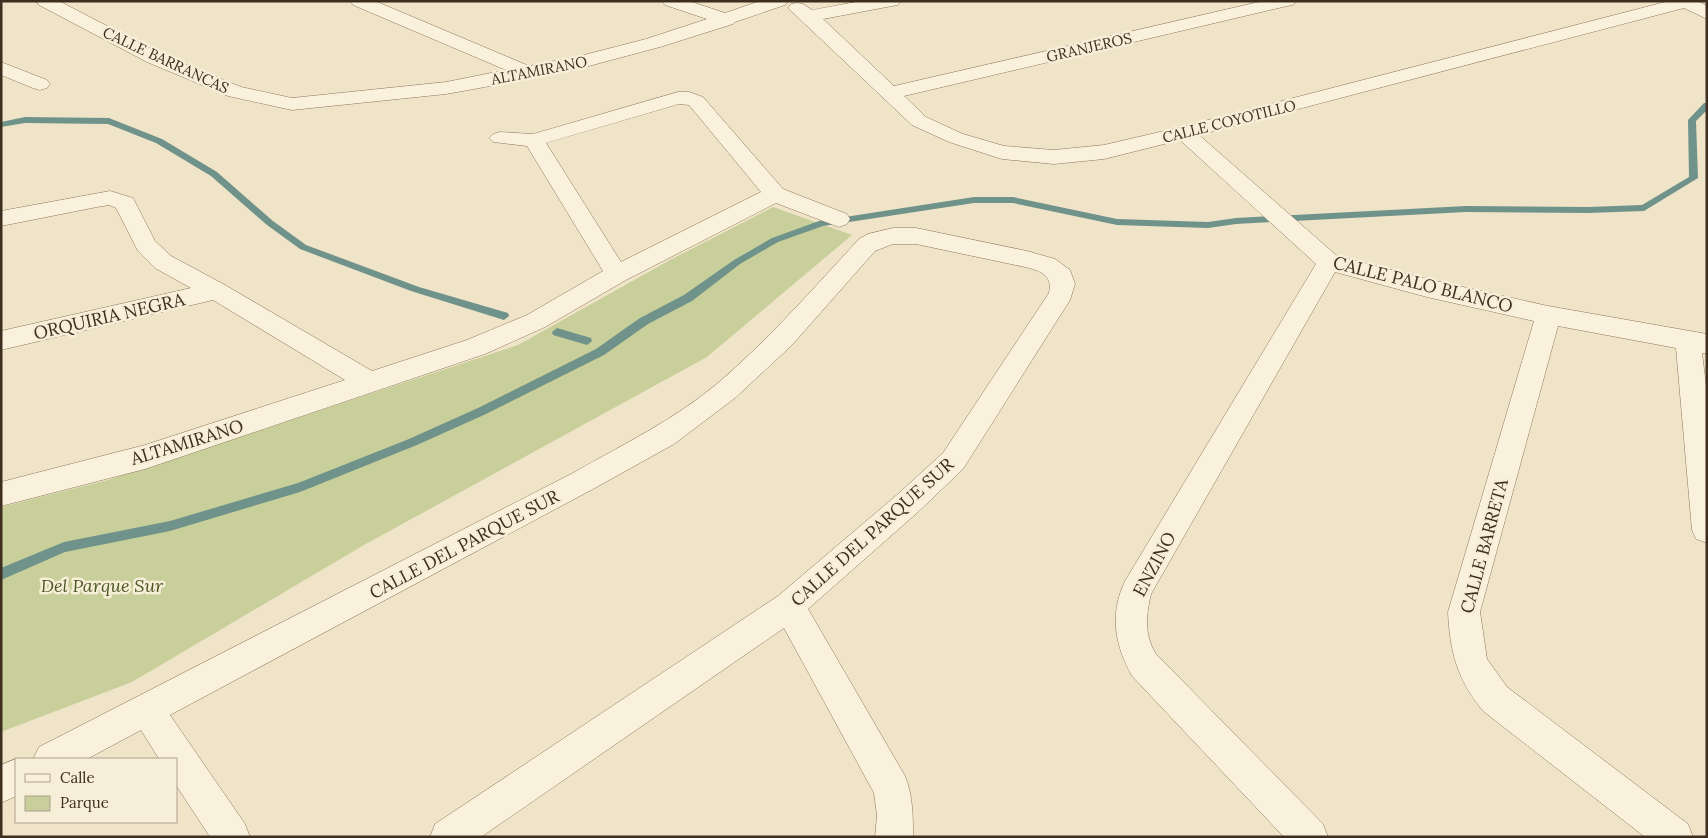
<svg xmlns="http://www.w3.org/2000/svg" width="1708" height="838" font-family="Lora,serif">
  <style>
    .green { fill: #c9cf9b }
    .lines { fill: none; stroke-linecap: round; stroke-linejoin: round }
    .stream { fill: #6f938a; fill-rule: evenodd }
    .street-casing { stroke: #8d765c; stroke-width: 1 }
    .street { fill: #faf1dc; fill-rule: evenodd }
    .labels { text-anchor: middle; dominant-baseline: central; stroke-width: 5; stroke-linejoin: round; paint-order: stroke }
    .far-street-label { font-size: 15px; fill: #3d2e20; stroke: #f7eed8 }
    .street-label { font-size: 18px; fill: #3d2e20; stroke: #f7eed8 }
    .park-label { font-size: 18px; font-style: italic; fill: #4d5a26; stroke: #f7eed8 }
  </style>
  <rect width="100%" height="100%" fill="#f0e4c8"/>
  <path class="green" d="M773,207L852,235L707,357L364,545L132,682L1,732V507L108,480L518,345L670,260Z"/>
  <g class="lines">
    <path class="stream" d="M1704,103H1707V110L1696,121L1698,178L1644,211L1588,213L1466,212L1236,224L1208,228L1117,225L1013,203H974L823,226L778,242L740,264L692,301L648,324L604,355L486,414L417,445L300,492L170,531L65,552L1,580V568L64,542L170,521L298,483L409,439L478,408L596,349L640,318L684,295L734,260L772,238L819,221L974,197H1013L1117,219L1208,222L1236,218L1466,206L1588,207L1642,205L1689,177L1688,120Z
      M25,117L109,118L162,139L217,172L273,221L306,245L419,287L508,313L509,316L504,320L411,291L300,249L267,225L211,176L156,143L108,124L25,123L1,127V122Z
      M557,328L591,338L592,341L587,345L553,335L552,332Z"/>
    <g class="street-casing">
      <path id="street" d="M36,1H59L161,54L241,87L292,98L446,82L506,70L353,5L350,1H375L529,66L584,55L646,39L707,19L665,5L662,1H689L725,13L760,1H788L785,5L735,22L733,24L660,47L585,67L529,79L446,94L292,110L228,96L147,62L39,5Z
        M861,1H901L898,5L892,6L823,19L894,86L1263,1H1296L1293,5L1287,6L904,96L926,117L963,134L1004,146L1054,150L1104,145L1181,127L1669,1H1698L1707,6V19L1684,8L1199,135L1337,256L1427,279L1548,306L1707,334V353H1702L1707,393V543L1696,539L1692,530L1676,348L1558,326L1480,612L1487,659L1507,687L1688,824L1693,837H1645L1483,711C1457,679 1450,652 1448,612L1534,321L1427,297L1335,272L1151,594C1146,615 1144,635 1156,654L1323,824L1328,837H1284L1132,676C1115,645 1109,615 1125,581L1316,264L1180,140L1104,159L1054,164L1002,159L949,142L912,125L788,8L791,4L797,3L803,4L812,10Z
        M1,62L47,80L50,84L47,88L40,90L33,88L1,75Z
        M678,92H689L703,97L783,189L847,214L850,219L847,224L839,227L831,224L776,203L626,280L545,327L485,354L145,469L1,506V482L145,445L345,380L213,300L1,350V331L191,288L155,268L138,251L116,208L109,205L97,207L1,226V211L110,191L133,198L155,241L171,256L225,285L372,371L467,340L527,315L603,271L527,146L493,142L489,138L493,134L500,132L533,134ZM679,104L689,105L761,192L621,262L546,143Z
        M893,228H916L1027,251L1055,259L1070,270L1075,284L1070,300L963,469L918,512L808,609L905,776C913,796 913,816 913,837H875L877,816L874,793L784,628L481,837H430L435,824L778,596L898,494L943,453L1049,293C1053,275 1041,271 1025,267L916,244H893L875,251L792,345L735,398L674,444L593,489L170,715L245,824L250,837H210L176,785V759H159L141,730L87,759H33L39,747L573,473C622,445 674,420 718,383C769,339 813,289 859,239L868,234Z
        M16,759V796L1,803V765Z"/>
    </g>
    <use href="#street" class="street"/>
  </g>
  <g class="labels">
    <g class="far-street-label">
      <text transform="translate(1089 47) rotate(-13)">GRANJEROS</text>
      <text transform="translate(166 60) rotate(25)">CALLE BARRANCAS</text>
      <text transform="translate(539 70) rotate(-11)">ALTAMIRANO</text>
      <text transform="translate(1229 121) rotate(-14)">CALLE COYOTILLO</text>
    </g>
    <g class="street-label">
      <text transform="translate(1423 284) rotate(14)">CALLE PALO BLANCO</text>
      <text transform="translate(109 316) rotate(-13)">ORQUIRIA NEGRA</text>
      <text transform="translate(187 442) rotate(-17)">ALTAMIRANO</text>
      <text transform="translate(872 532) rotate(-42)">CALLE DEL PARQUE SUR</text>
      <text transform="translate(464 544) rotate(-28)">CALLE DEL PARQUE SUR</text>
      <text transform="translate(1484 546) rotate(-75)">CALLE BARRETA</text>
      <text transform="translate(1154 564) rotate(-62)">ENZINO</text>
    </g>
    <g class="park-label">
      <text x="102" y="585">Del Parque Sur</text>
    </g>
  </g>
  <rect width="1708" height="838" fill="none" stroke="#3d2e20" stroke-width="5"/>
  <rect x="15" y="758" width="162" height="65" fill="#f7eed8" stroke="#ada18e"/>
  <rect x="25" y="774" width="25" height="8" fill="#faf1dc" stroke="#ada18e"/>
  <text x="60" y="783" font-size="15" fill="#3d2e20">Calle</text>
  <rect x="25" y="796" width="25" height="15" fill="#c9cf9b" stroke="#ada18e"/>
  <text x="60" y="808" font-size="15" fill="#3d2e20">Parque</text>
</svg>
